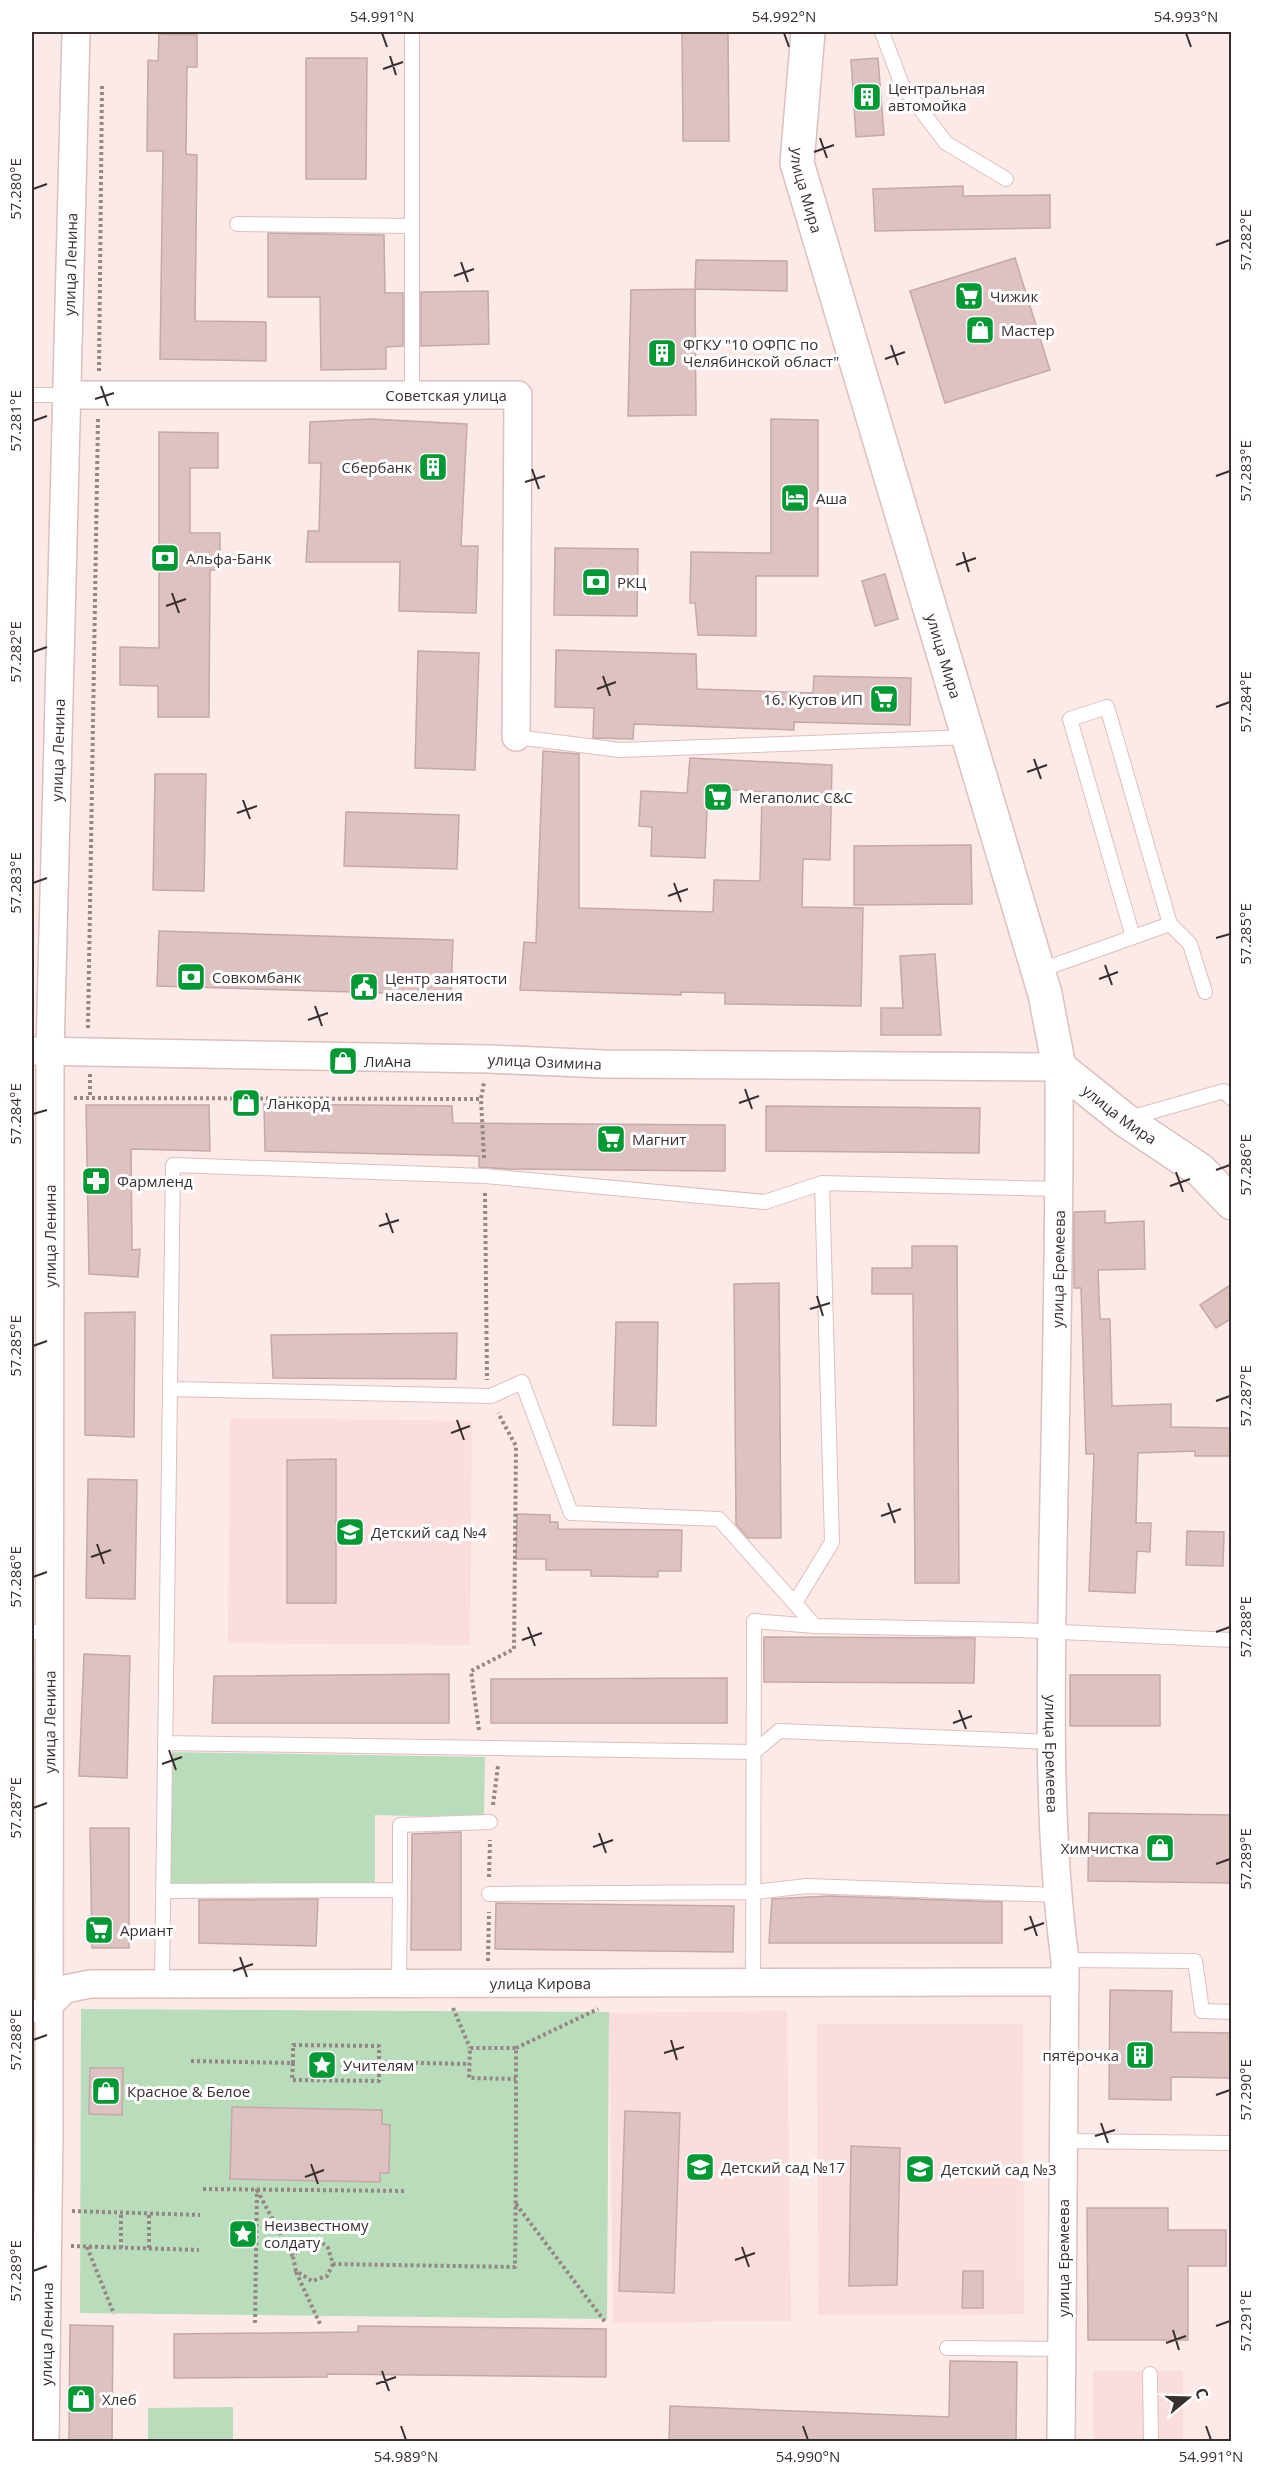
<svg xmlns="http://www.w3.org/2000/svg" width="1263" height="2473" font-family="'Open Sans',sans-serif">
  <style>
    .built { fill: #fcdddd }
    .green { fill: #b9dcbb }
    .building { fill: #dec1c1; stroke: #c5a8a8; stroke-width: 1.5 }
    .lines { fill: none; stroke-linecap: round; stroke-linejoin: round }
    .service-casing { stroke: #dcbfbf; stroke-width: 16 }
    .minor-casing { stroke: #dcbfbf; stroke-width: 30 }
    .tertiary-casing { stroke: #dcbfbf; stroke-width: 36 }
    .path { stroke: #958786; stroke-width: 4; stroke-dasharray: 3 3; stroke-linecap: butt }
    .service { stroke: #fff; stroke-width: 14 }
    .minor { stroke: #fff; stroke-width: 27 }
    .tertiary { stroke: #fff; stroke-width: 33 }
    .ticks { fill: none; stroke: #3a2f2f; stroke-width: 2 }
    .labels { text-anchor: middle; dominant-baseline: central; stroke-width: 6; stroke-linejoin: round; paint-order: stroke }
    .poi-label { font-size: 15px; fill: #3a2f2f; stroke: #fff; text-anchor: start }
    .street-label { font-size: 15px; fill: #3a2f2f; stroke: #fff }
    .neatline { fill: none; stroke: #3a2f2f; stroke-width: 2 }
    .ticks-label { font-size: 15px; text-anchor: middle; fill: #3a2f2f }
  </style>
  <rect width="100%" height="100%" fill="#fceae9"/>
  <path class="built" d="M230,1418L472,1421L470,1645L228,1643Z
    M787,2011L791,2321L613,2323L609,2013Z
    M817,2024H1023L1024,2314L818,2315Z
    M1093,2371H1183V2441L1093,2442Z"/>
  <path class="green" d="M168,1752L485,1757L484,1818L375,1815V1884L166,1883Z
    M81,2009L609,2012L607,2319L80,2313Z
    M233,2407V2441H148V2408Z"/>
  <path class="building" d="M682,32H728L729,141H683Z
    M159,34L197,35V67H187L186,154L197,155L195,321L266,322V361L160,359L163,151H147L148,60L158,61Z
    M306,58H367L366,179H306Z
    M878,58L884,135L856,137L851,60Z
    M963,186V196L1050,195V228L875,231L873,189Z
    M268,233L384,235L385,293H403V346L386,347V369L321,370L320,297H268Z
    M1015,258L1050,370L945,403L910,291Z
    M696,260L787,261V291L695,289Z
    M695,289L696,415L628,416L631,290Z
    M488,291L489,344L421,346V292Z
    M371,419L467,424L461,546H478L476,613L399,611L400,562H306L308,531H319L321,463H309L310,422Z
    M771,419L818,420V576H756V636L698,635L695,603H690L691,552L771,553Z
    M159,432L218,433V468H190V533H220V570H210L209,717H158V686L120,685V647L159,648Z
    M555,548L638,549L637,616L554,615Z
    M885,574L898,619L875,626L862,581Z
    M556,650L696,654L697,689L813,693L814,676L911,678L910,725L794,722V730L634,724L633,739L593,738L594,708L555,707Z
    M418,651L479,653L475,770L415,768Z
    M543,751L579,754V908L713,912L714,880L760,881L762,792L708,788L705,858L651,856L652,827L639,826L641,791L687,793L690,758L832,765L830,860L803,859L802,907L863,908L861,1006L725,1004V993L681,992V995L520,990L524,942L536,943Z
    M155,774H206L204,891L153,890Z
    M346,812L459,815L457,869L344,866Z
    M971,845L972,904L854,905V846Z
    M159,931L453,940L451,995L157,986Z
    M935,954L941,1035H881V1008H903L900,956Z
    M264,1104L452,1106L453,1123L725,1125V1171L508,1169L479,1167V1156L265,1151Z
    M86,1105H209L210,1151L131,1149L132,1250L140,1249L138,1277L89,1274Z
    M766,1106L980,1108L979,1153L766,1151Z
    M1105,1211V1223L1144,1221L1145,1269L1098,1270L1100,1319H1110L1112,1406L1171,1404V1427L1232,1428V1456H1195V1451L1138,1453L1136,1523H1151L1150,1552L1137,1551L1135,1593L1089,1591L1094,1454H1086L1081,1288H1074V1212Z
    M912,1246H957L959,1583H915L913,1294H872V1268H912Z
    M779,1283L781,1538H748L736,1524L734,1284Z
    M1232,1284V1318L1216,1328L1200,1305Z
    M135,1312L134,1437L85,1435V1313Z
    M616,1322H658L656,1426L613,1425Z
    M457,1333L456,1379L273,1378L271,1335Z
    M336,1459V1603H287V1460Z
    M88,1479L137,1480L135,1599L86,1598Z
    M517,1514L550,1515V1522H558V1529L682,1530L681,1571H658V1577L591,1576V1570H546V1559H516Z
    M1187,1531L1224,1532L1223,1566L1186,1565Z
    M764,1637L975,1638L974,1683L764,1682Z
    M84,1654L130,1656L127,1778L79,1776Z
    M449,1674V1723H212L214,1676Z
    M1070,1675H1160V1726H1070Z
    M727,1678V1723H491V1679Z
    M1089,1813L1232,1815V1883L1088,1881Z
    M90,1828H129V1948H92Z
    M461,1832V1950H411L412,1834Z
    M829,1896L1002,1902V1943H769L772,1899Z
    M318,1899L316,1946L199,1943V1900Z
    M496,1903L734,1906L733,1952L495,1949Z
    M1110,1990L1172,1991L1171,2032L1232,2033V2078L1171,2077V2100L1109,2099Z
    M90,2068H123L122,2115L89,2114Z
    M232,2107L382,2110V2124L390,2125L389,2173H380V2182L230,2179Z
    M625,2111L680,2113L674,2293L619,2291Z
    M851,2146L900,2148L897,2285L849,2286Z
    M1087,2208H1168V2230H1226V2266H1188V2340H1088Z
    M963,2271H983V2308H962Z
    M70,2325L113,2326L112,2442H69Z
    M358,2326L606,2329V2377L327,2374V2377L174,2378V2334L358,2332Z
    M950,2361L1017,2362L1016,2442H669L670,2406L949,2417Z"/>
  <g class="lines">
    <g class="service-casing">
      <path id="service" d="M882,32L902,85L946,143L1006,179
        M412,35V395
        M237,224L412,226
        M32,395H66
        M516,737L620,750L969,737
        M1170,924L1190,944L1205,992
        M1038,971L1170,924L1107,707L1070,719L1133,937
        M1130,1118L1224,1091L1232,1099
        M170,1389L491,1396L522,1382L571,1513L719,1519L815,1626
        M795,1603L832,1542L822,1183
        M32,1632H50
        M165,1743L754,1752L779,1731L1053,1742
        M400,1890V1825L490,1822
        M163,1891L400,1890L399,1983
        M489,1894L754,1892L807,1886L1056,1895
        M1065,1960L1195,1961L1202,2011L1232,2012
        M162,1983L173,1165L485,1176L765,1202L822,1183L1060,1189
        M753,1983L754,1621L815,1626L1019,1630L1232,1640
        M1063,2141L1232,2143
        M947,2348L1062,2349
        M1150,2374L1151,2442"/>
    </g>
    <g class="minor-casing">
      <g id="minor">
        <path id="s1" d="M66,395H518L516,737"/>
        <path id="s2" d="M32,1051L488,1059L604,1064L1059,1067C1060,1227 1056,1388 1053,1548C1051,1685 1047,1825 1065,1960L1061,2442"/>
        <path id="s3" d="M43,2011L65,1989L90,1984L1065,1982"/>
        <path id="s4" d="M45,2442L49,2132L50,1052L76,32"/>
      </g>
    </g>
    <g class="tertiary-casing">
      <g id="tertiary">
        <path id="s5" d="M808,32L797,163L1045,994L1059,1067L1125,1120L1200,1170L1232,1203"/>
      </g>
    </g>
    <path class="path" d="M99,371L102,85
      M88,1028L98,418
      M90,1074V1098
      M74,1098L481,1099
      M484,1158L481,1099L484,1082
      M485,1193L487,1380
      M479,1730L471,1671L514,1649L516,1446L498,1413
      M493,1805L498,1766
      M489,1877L490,1840
      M488,1961L489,1912
      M453,2008L470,2048
      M516,2048L598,2009
      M191,2061L293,2063V2045L379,2046V2062L469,2064
      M293,2063L292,2080L379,2081V2062
      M203,2189L407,2191
      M257,2190L293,2257
      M516,2204L606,2323
      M72,2211L200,2215
      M71,2246L199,2250
      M87,2247L114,2314
      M121,2248V2213
      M149,2248V2213
      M333,2264L327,2276L312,2281L296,2271L293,2257L303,2241L317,2239L328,2248L333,2264L515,2267C516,2194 516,2121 516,2048H470L469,2078L516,2079
      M296,2272L320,2324
      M255,2323L257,2189"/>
    <use href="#service" class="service"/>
    <use href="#minor" class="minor"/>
    <use href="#tertiary" class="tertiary"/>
  </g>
  <path class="ticks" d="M382,33L387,47M784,33L789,47M1186,33L1191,47M390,56L396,75M383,69L403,62M820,138L827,158M814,152L834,145M33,189L47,184M1216,245L1230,240M461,262L468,282M454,276L474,269M891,345L898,365M885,359L905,352M101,386L108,406M95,399L114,393M33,421L47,416M532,469L539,489M1216,476L1230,471M525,482L545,476M963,552L969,572M956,565L976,558M172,593L179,613M166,606L186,599M33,652L47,647M603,676L610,696M597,689L616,682M1216,707L1230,702M1034,759L1041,779M1027,772L1047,765M243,800L250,819M237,813L257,806M33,883L47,878M674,883L681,902M668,896L688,889M1216,938L1230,934M1105,965L1112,985M1099,979L1118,972M315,1006L322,1026M308,1020L328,1013M745,1089L752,1109M739,1103L759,1096M33,1114L47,1110M1216,1170L1230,1165M1176,1172L1183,1192M1170,1186L1190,1179M386,1213L393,1233M379,1226L399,1220M817,1296L823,1316M810,1309L830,1303M33,1346L47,1341M1216,1401L1230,1396M457,1420L464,1440M451,1433L470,1426M888,1503L895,1523M881,1516L901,1509M97,1544L104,1564M91,1557L111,1550M33,1577L47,1572M528,1627L535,1646M1216,1632L1230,1627M522,1640L542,1633M959,1710L966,1729M953,1723L972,1716M169,1750L176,1770M162,1764L182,1757M33,1808L47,1803M599,1833L606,1853M593,1847L613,1840M1216,1864L1230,1859M1030,1916L1037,1936M1024,1930L1044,1923M240,1957L247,1977M233,1971L253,1964M33,2040L47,2035M671,2040L677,2060M664,2053L684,2047M1216,2095L1230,2090M1101,2123L1108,2143M1095,2136L1115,2130M311,2164L318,2184M305,2177L324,2170M742,2247L749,2267M735,2260L755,2253M33,2271L47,2266M1216,2326L1230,2321M1173,2330L1179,2350M1166,2343L1186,2336M382,2371L389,2391M376,2384L396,2377M401,2426L406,2440M803,2426L808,2440M1206,2426L1211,2440"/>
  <defs>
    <g id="building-square" transform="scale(1.5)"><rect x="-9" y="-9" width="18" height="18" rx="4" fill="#093" stroke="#fff"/><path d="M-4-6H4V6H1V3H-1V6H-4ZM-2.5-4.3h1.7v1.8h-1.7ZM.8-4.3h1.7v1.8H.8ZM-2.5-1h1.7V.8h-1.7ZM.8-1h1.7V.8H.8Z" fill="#fff"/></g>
    <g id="supermarket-square" transform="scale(1.5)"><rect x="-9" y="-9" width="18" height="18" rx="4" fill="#093" stroke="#fff"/><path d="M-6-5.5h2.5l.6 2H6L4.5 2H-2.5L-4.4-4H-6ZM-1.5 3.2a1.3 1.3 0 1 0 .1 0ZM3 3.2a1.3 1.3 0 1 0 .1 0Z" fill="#fff"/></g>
    <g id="shop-square" transform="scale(1.5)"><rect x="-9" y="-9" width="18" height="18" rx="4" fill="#093" stroke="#fff"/><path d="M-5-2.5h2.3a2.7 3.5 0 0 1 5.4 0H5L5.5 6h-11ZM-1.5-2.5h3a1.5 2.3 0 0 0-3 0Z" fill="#fff"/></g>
    <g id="hotel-square" transform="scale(1.5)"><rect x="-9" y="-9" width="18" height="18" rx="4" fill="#093" stroke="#fff"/><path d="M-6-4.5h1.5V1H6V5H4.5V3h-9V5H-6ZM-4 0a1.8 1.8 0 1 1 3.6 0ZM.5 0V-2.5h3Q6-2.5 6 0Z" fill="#fff"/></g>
    <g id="bank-square" transform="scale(1.5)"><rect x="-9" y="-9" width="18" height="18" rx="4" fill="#093" stroke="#fff"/><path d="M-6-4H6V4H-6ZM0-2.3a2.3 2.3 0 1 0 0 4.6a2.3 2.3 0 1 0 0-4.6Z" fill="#fff"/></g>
    <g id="civic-square" transform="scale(1.5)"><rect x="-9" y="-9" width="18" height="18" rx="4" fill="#093" stroke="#fff"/><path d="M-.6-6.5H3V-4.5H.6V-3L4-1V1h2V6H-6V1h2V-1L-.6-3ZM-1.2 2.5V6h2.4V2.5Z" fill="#fff"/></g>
    <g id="pharmacy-square" transform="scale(1.5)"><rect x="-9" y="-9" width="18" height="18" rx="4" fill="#093" stroke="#fff"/><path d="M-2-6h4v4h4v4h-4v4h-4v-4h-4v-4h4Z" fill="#fff"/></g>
    <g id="school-square" transform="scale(1.5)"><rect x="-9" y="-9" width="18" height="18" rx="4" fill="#093" stroke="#fff"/><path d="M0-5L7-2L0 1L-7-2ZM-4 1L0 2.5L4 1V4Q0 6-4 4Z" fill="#fff"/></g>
    <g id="sight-square" transform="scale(1.5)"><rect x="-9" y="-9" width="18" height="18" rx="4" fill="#093" stroke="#fff"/><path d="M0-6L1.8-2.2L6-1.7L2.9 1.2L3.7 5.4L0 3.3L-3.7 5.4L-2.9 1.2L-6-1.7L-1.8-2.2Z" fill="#fff"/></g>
  </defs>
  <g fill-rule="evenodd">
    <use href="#building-square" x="867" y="97"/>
    <use href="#supermarket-square" x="969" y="296"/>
    <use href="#shop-square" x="980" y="330"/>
    <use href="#building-square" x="662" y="353"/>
    <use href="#building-square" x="433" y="467"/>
    <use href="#hotel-square" x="795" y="498"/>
    <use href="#bank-square" x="165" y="558"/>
    <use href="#bank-square" x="596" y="582"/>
    <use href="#supermarket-square" x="884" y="699"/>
    <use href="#supermarket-square" x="718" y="797"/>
    <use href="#bank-square" x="191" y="977"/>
    <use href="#civic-square" x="364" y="987"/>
    <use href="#shop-square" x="343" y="1061"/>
    <use href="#shop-square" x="246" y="1103"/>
    <use href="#supermarket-square" x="611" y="1139"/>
    <use href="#pharmacy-square" x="96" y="1181"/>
    <use href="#school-square" x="350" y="1532"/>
    <use href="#shop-square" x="1160" y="1848"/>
    <use href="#supermarket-square" x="99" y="1930"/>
    <use href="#building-square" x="1140" y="2055"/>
    <use href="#sight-square" x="322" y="2065"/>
    <use href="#shop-square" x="106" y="2091"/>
    <use href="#school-square" x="700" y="2167"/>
    <use href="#school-square" x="920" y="2169"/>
    <use href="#sight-square" x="243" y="2234"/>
    <use href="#shop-square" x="81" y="2399"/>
  </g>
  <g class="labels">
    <g class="poi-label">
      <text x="888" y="88">Центральная<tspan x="888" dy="17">автомойка</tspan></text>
      <text x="990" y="296">Чижик</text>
      <text x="1001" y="330">Мастер</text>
      <text x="683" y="344">ФГКУ "10 ОФПС по<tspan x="683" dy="17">Челябинской област"</tspan></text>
      <text x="412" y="467" text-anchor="end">Сбербанк</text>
      <text x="816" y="498">Аша</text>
      <text x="186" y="558">Альфа-Банк</text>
      <text x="617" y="582">РКЦ</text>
      <text x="863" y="699" text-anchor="end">16. Кустов ИП</text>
      <text x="739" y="797">Мегаполис C&amp;C</text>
      <text x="212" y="977">Совкомбанк</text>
      <text x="385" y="978">Центр занятости<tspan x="385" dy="17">населения</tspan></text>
      <text x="364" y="1061">ЛиАна</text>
      <text x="267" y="1103">Ланкорд</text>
      <text x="632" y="1139">Магнит</text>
      <text x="117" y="1181">Фармленд</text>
      <text x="371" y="1532">Детский сад №4</text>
      <text x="1139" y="1848" text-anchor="end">Химчистка</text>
      <text x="120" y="1930">Ариант</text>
      <text x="1119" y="2055" text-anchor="end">пятёрочка</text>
      <text x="343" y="2065">Учителям</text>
      <text x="127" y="2091">Красное &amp; Белое</text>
      <text x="721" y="2167">Детский сад №17</text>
      <text x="941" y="2169">Детский сад №3</text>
      <text x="264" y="2225">Неизвестному<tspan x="264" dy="17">солдату</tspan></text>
      <text x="102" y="2399">Хлеб</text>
    </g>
    <g class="street-label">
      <text stroke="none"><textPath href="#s5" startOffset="160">улица Мира</textPath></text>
      <text stroke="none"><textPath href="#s4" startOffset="2178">улица Ленина</textPath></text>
      <text stroke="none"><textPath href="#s1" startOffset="380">Советская улица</textPath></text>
      <text stroke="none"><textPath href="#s5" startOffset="646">улица Мира</textPath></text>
      <text stroke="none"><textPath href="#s4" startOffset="1692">улица Ленина</textPath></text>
      <text stroke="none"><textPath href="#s2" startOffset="513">улица Озимина</textPath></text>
      <text stroke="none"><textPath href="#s5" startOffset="1150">улица Мира</textPath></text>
      <text stroke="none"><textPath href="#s4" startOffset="1206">улица Ленина</textPath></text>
      <text transform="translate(1058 1269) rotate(-89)">улица Еремеева</text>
      <text stroke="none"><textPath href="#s4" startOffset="720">улица Ленина</textPath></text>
      <text stroke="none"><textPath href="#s2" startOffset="1714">улица Еремеева</textPath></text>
      <text stroke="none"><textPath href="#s3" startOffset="507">улица Кирова</textPath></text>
      <text transform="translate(1063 2258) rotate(-90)">улица Еремеева</text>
      <text stroke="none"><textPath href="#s4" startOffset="108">улица Ленина</textPath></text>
    </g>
  </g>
  <rect width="1263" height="2473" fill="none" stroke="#ffffff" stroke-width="66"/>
  <g transform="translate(1188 2398) rotate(71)" stroke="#ffffff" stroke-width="4.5" paint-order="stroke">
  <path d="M0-4.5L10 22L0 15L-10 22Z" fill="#3a2f2f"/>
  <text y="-9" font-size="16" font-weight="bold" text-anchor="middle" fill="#3a2f2f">С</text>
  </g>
  <rect x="33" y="33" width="1197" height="2407" class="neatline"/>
  <g class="ticks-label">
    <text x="382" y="22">54.991°N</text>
    <text x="784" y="22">54.992°N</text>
    <text x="1186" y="22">54.993°N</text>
    <text transform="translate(16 189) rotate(-90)" y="5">57.280°E</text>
    <text transform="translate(1246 240) rotate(-90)" y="5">57.282°E</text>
    <text transform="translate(16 421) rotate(-90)" y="5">57.281°E</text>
    <text transform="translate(1246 471) rotate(-90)" y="5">57.283°E</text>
    <text transform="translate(16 652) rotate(-90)" y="5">57.282°E</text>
    <text transform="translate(1246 702) rotate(-90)" y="5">57.284°E</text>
    <text transform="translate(16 883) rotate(-90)" y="5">57.283°E</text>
    <text transform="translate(1246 934) rotate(-90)" y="5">57.285°E</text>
    <text transform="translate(16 1114) rotate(-90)" y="5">57.284°E</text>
    <text transform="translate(1246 1165) rotate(-90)" y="5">57.286°E</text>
    <text transform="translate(16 1346) rotate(-90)" y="5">57.285°E</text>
    <text transform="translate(1246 1396) rotate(-90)" y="5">57.287°E</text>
    <text transform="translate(16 1577) rotate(-90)" y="5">57.286°E</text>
    <text transform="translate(1246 1627) rotate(-90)" y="5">57.288°E</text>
    <text transform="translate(16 1808) rotate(-90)" y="5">57.287°E</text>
    <text transform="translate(1246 1859) rotate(-90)" y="5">57.289°E</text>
    <text transform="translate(16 2040) rotate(-90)" y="5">57.288°E</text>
    <text transform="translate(1246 2090) rotate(-90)" y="5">57.290°E</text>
    <text transform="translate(16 2271) rotate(-90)" y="5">57.289°E</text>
    <text transform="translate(1246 2321) rotate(-90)" y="5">57.291°E</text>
    <text x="406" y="2462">54.989°N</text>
    <text x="808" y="2462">54.990°N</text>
    <text x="1211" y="2462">54.991°N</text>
  </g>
</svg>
